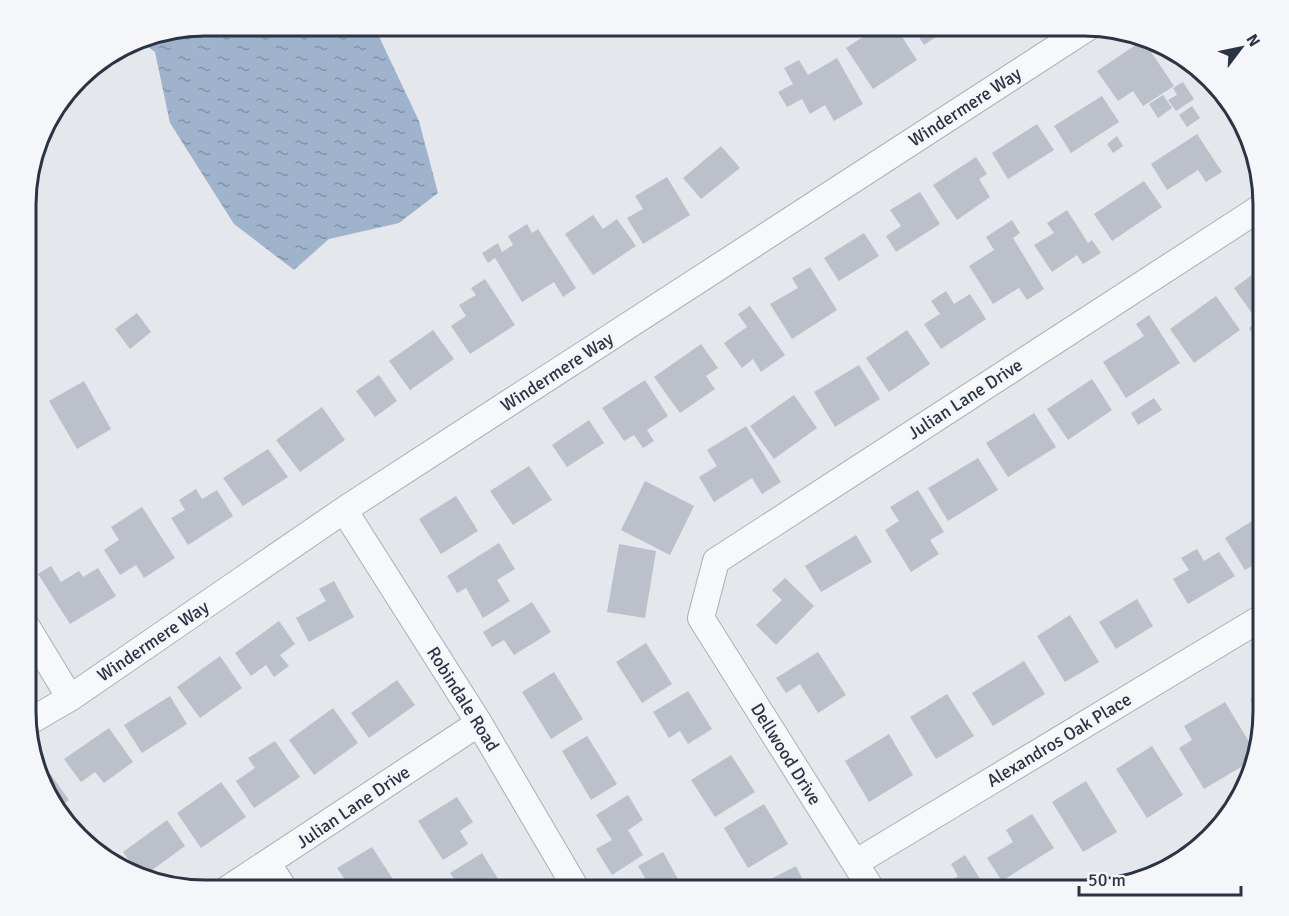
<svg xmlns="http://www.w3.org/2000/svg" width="1289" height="916" font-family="Signika,sans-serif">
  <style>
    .park { fill: #c9d6c5 }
    .water { fill: url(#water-ripples) }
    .building { fill: #bbc0ca }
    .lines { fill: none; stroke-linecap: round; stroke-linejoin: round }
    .street-casing { stroke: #a9aeb7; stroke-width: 28 }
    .street { stroke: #f7f8fa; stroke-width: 26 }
    .labels { text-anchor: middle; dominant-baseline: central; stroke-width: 6; stroke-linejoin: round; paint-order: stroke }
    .street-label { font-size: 18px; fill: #2b3445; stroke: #f4f6f9 }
    .rim { fill: none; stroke: #2b3445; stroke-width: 3 }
  </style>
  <defs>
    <pattern id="water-ripples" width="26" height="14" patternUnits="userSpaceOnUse" patternTransform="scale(1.5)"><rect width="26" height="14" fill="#9fb4cc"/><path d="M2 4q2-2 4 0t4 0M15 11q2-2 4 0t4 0" fill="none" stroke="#8293a7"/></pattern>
  </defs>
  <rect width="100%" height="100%" fill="#e4e7ec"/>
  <path class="park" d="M1227,820L1164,872L1129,880Z"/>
  <path class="water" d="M205,26H374L419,121L438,193L399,223L329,239L294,270L234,224L170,123L155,52L139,40L147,35Z"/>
  <path class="building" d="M880,26H895L917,60L873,89L846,48Z
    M912,26H972L974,28L960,38L952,26L924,45Z
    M1143,40L1174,86L1143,106L1133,91L1118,101L1097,71Z
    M837,58L863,104L834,121L825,105L810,114L802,99L787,107L778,92L793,84L784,68L799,60L808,75Z
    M1183,82L1194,99L1176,111L1168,100L1177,95L1173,88Z
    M1163,95L1172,108L1158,118L1149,104Z
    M1102,96L1119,122L1071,153L1054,126Z
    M1192,106L1200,118L1187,127L1179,115Z
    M1037,124L1054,150L1008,179L992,153Z
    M1197,134L1222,172L1206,182L1198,170L1167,190L1151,164Z
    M1117,136L1123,146L1113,153L1107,144Z
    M721,146L740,168L701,199L683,178Z
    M976,157L987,174L979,179L990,197L957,220L933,185Z
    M667,177L690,215L643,244L627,218L643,209L635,196Z
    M1144,181L1162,207L1112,241L1094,214Z
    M920,192L940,224L896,252L886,236L901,226L890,210Z
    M1067,210L1088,243L1092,240L1101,253L1083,264L1077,255L1052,272L1034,245L1054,233L1047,223Z
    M593,215L603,229L617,219L636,246L593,275L565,234Z
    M1012,220L1020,233L1013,238L1044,289L1027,300L1019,288L993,304L969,266L994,250L986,237Z
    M527,224L532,233L538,229L576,288L563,297L554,282L522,302L495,258L488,263L482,253L498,243L502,252L513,245L508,236Z
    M864,233L879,256L839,281L824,258Z
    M810,267L837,310L792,339L770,304L798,288L792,278Z
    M1263,267V314L1256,319L1234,288Z
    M485,279L515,325L470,354L451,326L466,316L459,305L476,295L471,288Z
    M946,291L954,304L970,294L986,319L941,349L924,324L940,314L931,301Z
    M1216,296L1240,330L1194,363L1170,329Z
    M750,306L785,355L761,372L753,359L742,368L724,343L747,327L738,314Z
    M137,313L151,332L130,349L115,329Z
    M1149,315L1180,363L1126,398L1103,362L1144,336L1136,324Z
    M1263,319V343L1260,345L1249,328Z
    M433,330L454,359L410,390L389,361Z
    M907,330L930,364L889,392L866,358Z
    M701,344L718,368L706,376L715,389L680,413L654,377Z
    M859,365L880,399L835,427L814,392Z
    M379,375L397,401L375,417L356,391Z
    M1092,379L1112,410L1068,440L1047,409Z
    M645,380L668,416L647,430L654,441L643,448L634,435L624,441L602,408Z
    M84,381L111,429L77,449L49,401Z
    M794,395L817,428L774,459L750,426Z
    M1154,398L1162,410L1138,425L1131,413Z
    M322,407L345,440L300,472L276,440Z
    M1034,413L1056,447L1008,477L986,443Z
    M589,420L604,443L567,467L552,445Z
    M746,426L781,482L762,494L752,478L714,502L699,477L717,466L707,450Z
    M268,449L288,477L243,506L223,478Z
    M978,458L998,490L948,521L928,488Z
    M529,466L552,500L513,525L490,491Z
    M645,481L694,506L670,555L621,530Z
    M196,489L202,499L217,490L233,516L188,545L171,518L185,510L179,500Z
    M918,490L944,532L930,540L939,554L911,572L885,530L899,521L890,507Z
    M456,496L478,531L441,554L419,519Z
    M142,507L175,558L144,578L136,565L120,575L104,550L119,540L111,527Z
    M1263,514V559L1245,570L1225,538Z
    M856,535L872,562L821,592L805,566Z
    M499,543L515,569L497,580L510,601L483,618L466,588L457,593L447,576Z
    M619,544L656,551L645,618L607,612Z
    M1197,549L1204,561L1219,552L1235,576L1188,604L1173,579L1189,570L1181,558Z
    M51,566L61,582L79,571L83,577L98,568L116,596L70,624L38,574Z
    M785,578L814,606L776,645L756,625L782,600L772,590Z
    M334,581L354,617L309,642L296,618L326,601L319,589Z
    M1137,599L1153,626L1116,649L1099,622Z
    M532,602L551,632L514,655L504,640L492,647L483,632Z
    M1070,615L1099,662L1065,682L1037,636Z
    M279,621L295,644L280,655L289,666L274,677L266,665L251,676L235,653Z
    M646,643L672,684L642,703L616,662Z
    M818,652L846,695L818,713L800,684L786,693L776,678Z
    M220,656L242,688L200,718L177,687Z
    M1024,661L1045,694L993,726L972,693Z
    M1263,671V689L1255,676Z
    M554,672L583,719L551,739L522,692Z
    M397,680L415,705L369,738L351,713Z
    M688,691L712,729L688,744L680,731L669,738L653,712Z
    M1263,691V720L1250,699Z
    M947,694L974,736L936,759L910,717Z
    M170,696L187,724L142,753L124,725Z
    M1225,702L1257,755L1256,758L1204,789L1179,748L1192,740L1184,726Z
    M333,708L358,743L314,775L289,740Z
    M109,728L133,762L104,783L95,772L81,782L64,759Z
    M889,734L913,775L869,802L845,761Z
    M587,736L617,784L591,800L562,751Z
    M275,741L300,777L254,808L236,781L255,768L248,758Z
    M1152,746L1183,795L1147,818L1116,769Z
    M731,755L755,792L715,817L691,780Z
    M46,768L69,800L57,809L49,801L40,773Z
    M1086,781L1117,832L1083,852L1052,802Z
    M221,782L246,817L201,848L177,813Z
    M628,795L643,820L628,830L643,855L612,875L596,849L612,840L596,815Z
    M457,797L473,822L460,831L468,844L443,860L418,821Z
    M764,804L788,844L748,868L724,828Z
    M1032,814L1054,848L1002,881L987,858L1013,842L1006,830Z
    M167,820L185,846L141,878L123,852Z
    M372,847L394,881L379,890H352L337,868Z
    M663,852L684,890H652L638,866Z
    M482,853L505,890H461L450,873Z
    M110,855L116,865L104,858Z
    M965,855L987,890H947L944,885L958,876L951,864Z
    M796,866L808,890H772L767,881Z"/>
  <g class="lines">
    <g class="street-casing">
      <path id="street" d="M344,510L479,723L577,890
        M27,627L70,698
        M27,723L70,698L344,510L1090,26
        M855,863L1263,617
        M268,864L285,890
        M226,890L479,723
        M872,890L701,618L716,561L1263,206"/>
    </g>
    <use href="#street" class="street"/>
  </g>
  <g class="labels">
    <g class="street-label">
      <text transform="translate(965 107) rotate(-33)">Windermere Way</text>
      <text transform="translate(557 372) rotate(-33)">Windermere Way</text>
      <text transform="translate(965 399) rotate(-33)">Julian Lane Drive</text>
      <text transform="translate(153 641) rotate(-34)">Windermere Way</text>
      <text transform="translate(463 699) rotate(58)">Robindale Road</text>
      <text transform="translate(1059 740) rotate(-31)">Alexandros Oak Place</text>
      <text transform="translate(786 754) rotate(58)">Dellwood Drive</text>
      <text transform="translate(353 807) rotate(-34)">Julian Lane Drive</text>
    </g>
  </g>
  <path d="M0 0H1289V916H0ZM205 36H1084A169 169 0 0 1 1253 205V711A169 169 0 0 1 1084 880H205A169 169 0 0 1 36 711V205A169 169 0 0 1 205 36Z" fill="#f4f6f9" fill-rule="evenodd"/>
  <path class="rim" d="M205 36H1084A169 169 0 0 1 1253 205V711A169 169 0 0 1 1084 880H205A169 169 0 0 1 36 711V205A169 169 0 0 1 205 36Z"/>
  <g transform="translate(1241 48) rotate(58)" stroke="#f4f6f9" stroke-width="4.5" paint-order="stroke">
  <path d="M0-4.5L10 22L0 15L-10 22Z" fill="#2b3445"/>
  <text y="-9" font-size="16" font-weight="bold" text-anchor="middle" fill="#2b3445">N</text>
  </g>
  <path d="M1079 886v9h162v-9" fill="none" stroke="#2b3445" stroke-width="3"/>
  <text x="1088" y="886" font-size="18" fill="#2b3445" stroke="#f4f6f9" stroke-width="4.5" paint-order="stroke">50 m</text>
</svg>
